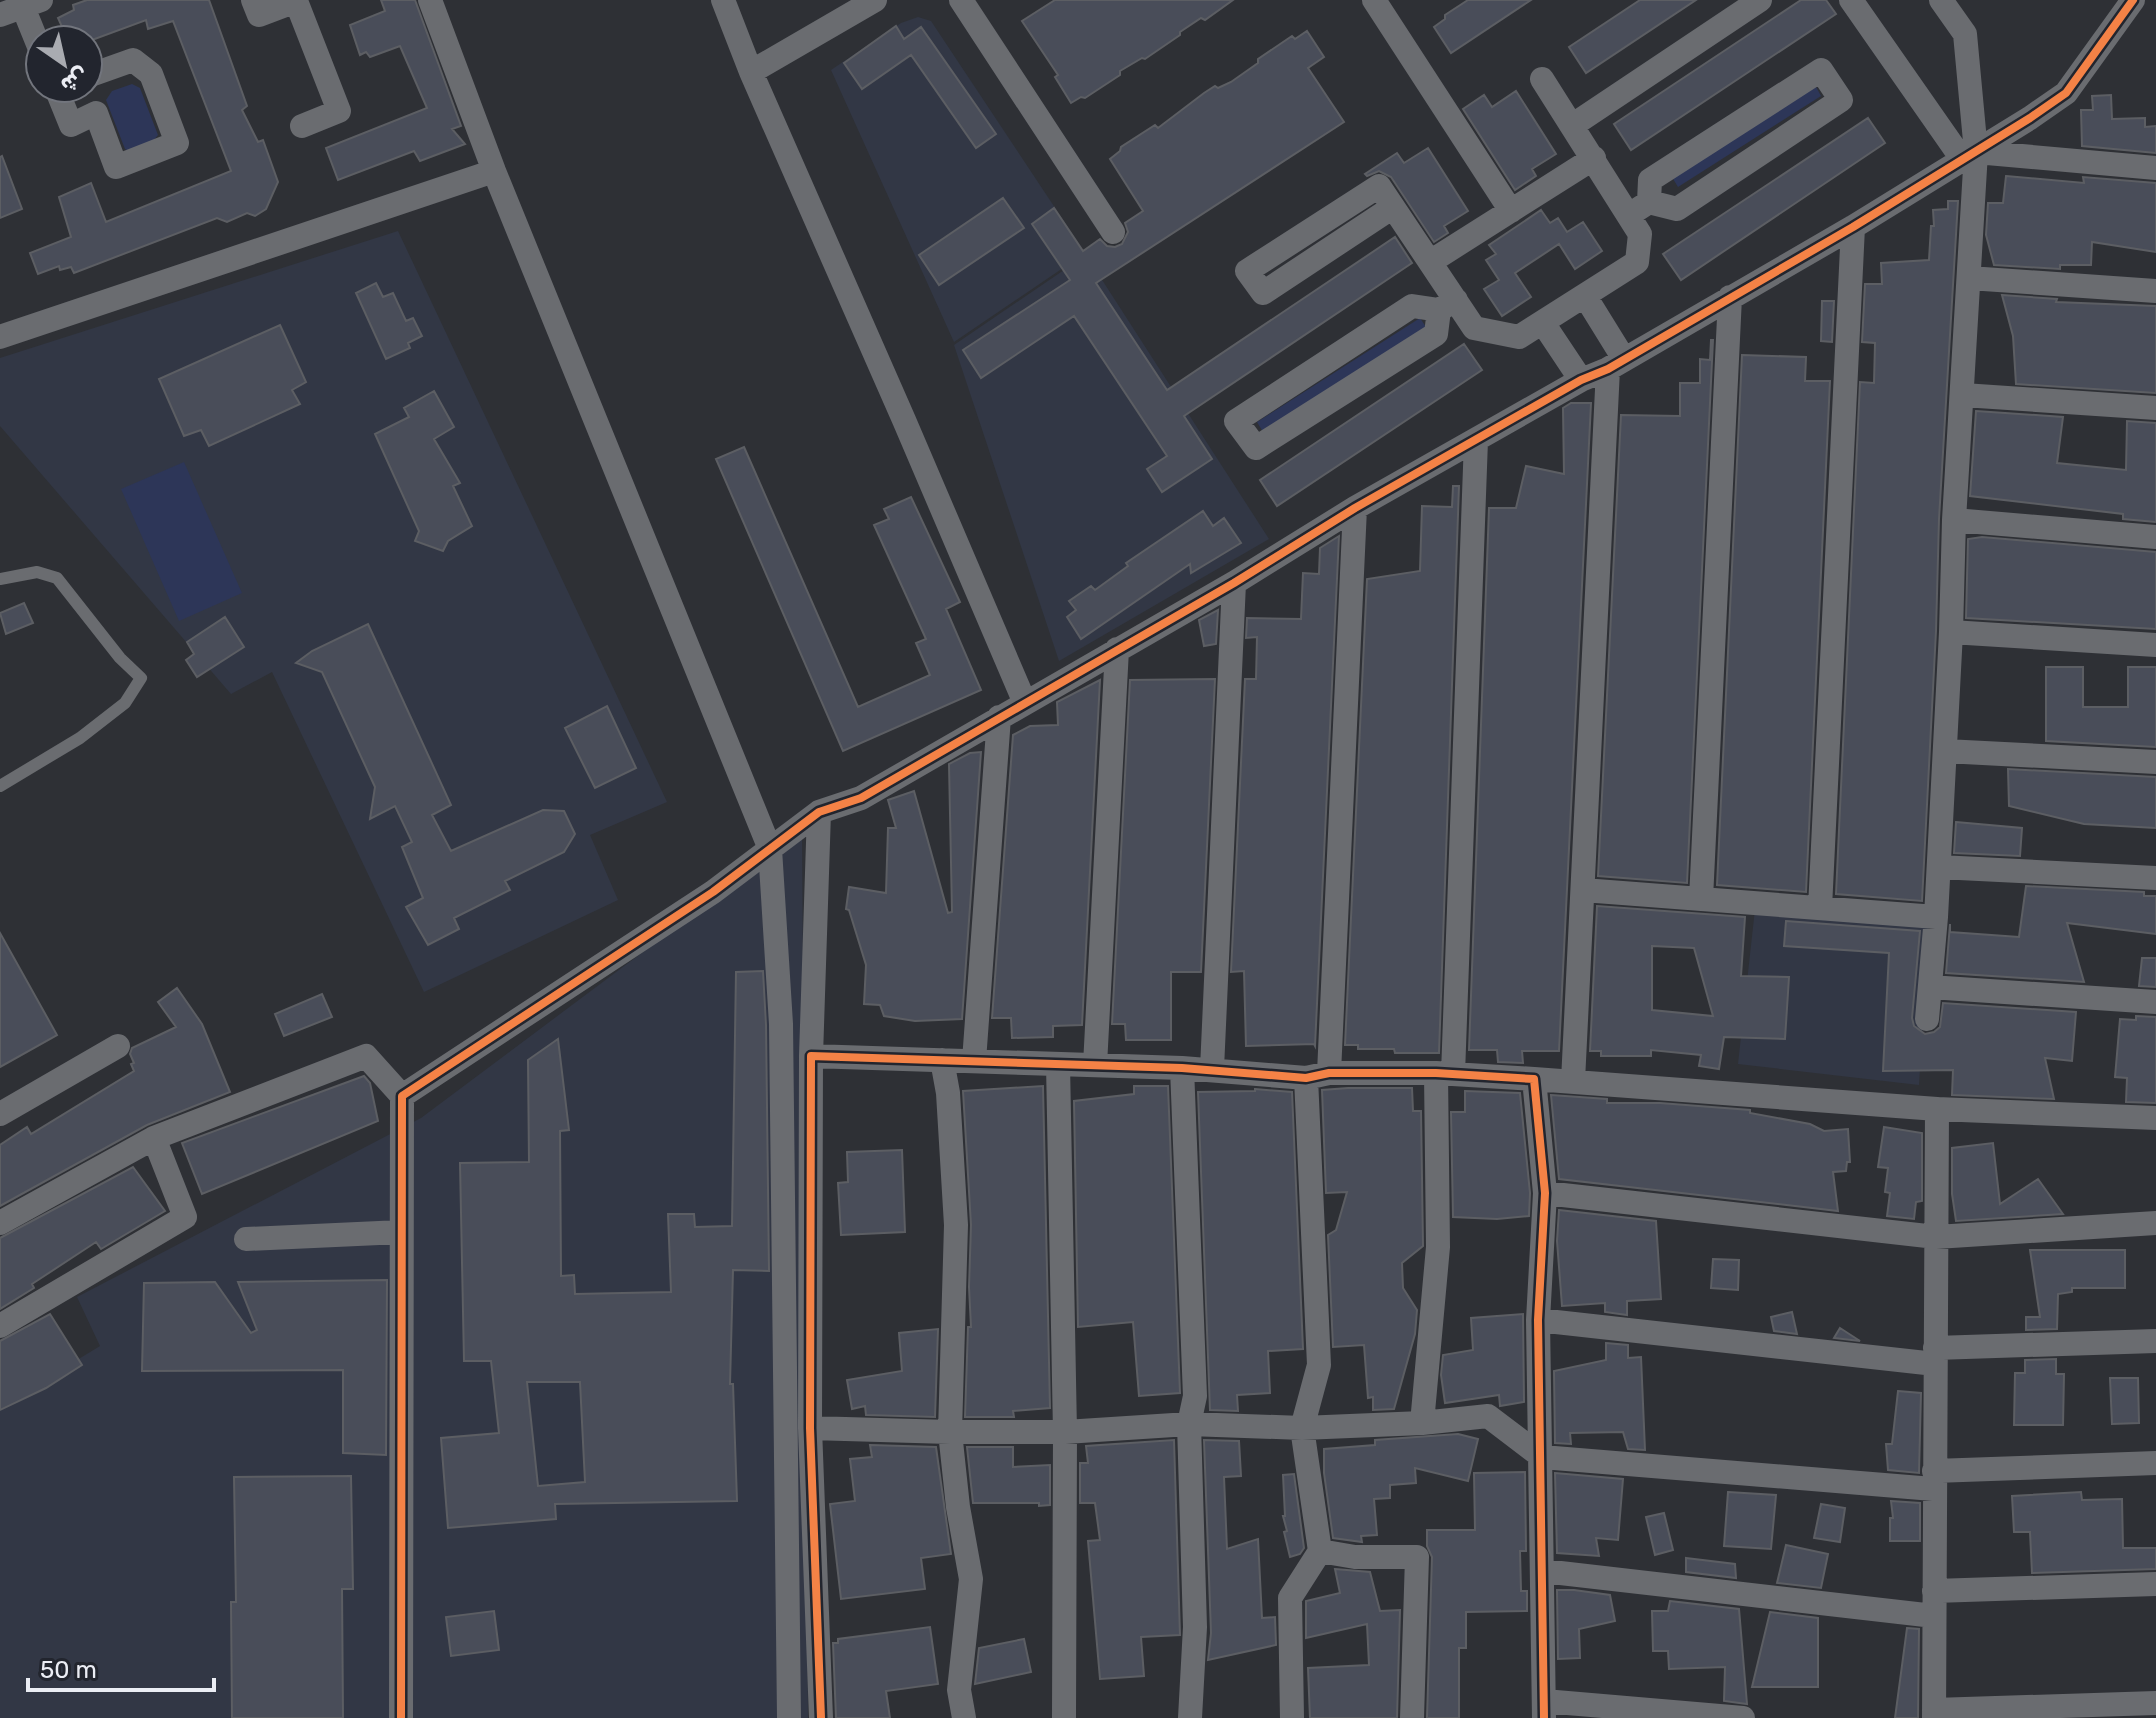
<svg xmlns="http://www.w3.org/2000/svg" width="2156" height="1718" font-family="Rubik,Vazirmatn,sans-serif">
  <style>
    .built { fill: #323745 }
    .green { fill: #2d3658 }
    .building { fill: #494d59; stroke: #5c5e63; stroke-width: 2; fill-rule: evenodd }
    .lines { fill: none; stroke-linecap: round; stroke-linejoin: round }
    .service { stroke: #6a6c70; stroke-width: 12 }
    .minor { stroke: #6a6c70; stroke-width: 24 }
    .cycleway-casing { stroke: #22252e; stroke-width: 13 }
    .cycleway { stroke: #f48246; stroke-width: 8 }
  </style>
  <rect width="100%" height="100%" fill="#2e3035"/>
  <path class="built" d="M918,17L931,21L1085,253L954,342L831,70L901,23Z
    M398,231L667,802L590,835L618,900L424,992L272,672L231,694L0,426V358Z
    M1086,255L1269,539L1059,661L954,345Z
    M802,833L808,1718H0V1407L100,1346L77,1297L421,1118Z
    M1755,909L1929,920L1919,1085L1738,1064Z"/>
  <path class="green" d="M132,84L140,88L158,135L152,142L131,152L125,149L106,100L112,91Z
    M1815,85L1821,96L1678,187L1672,177Z
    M1420,318L1426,327L1263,432L1257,422Z
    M184,462L242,593L179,621L121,489Z"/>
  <path class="building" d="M87,0H209L247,106L242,110L258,142L263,140L278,182L266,209L255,216L247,213L227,222L217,218L74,273L71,267L60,270L59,266L38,274L30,253L71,237L59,197L91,183L106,222L231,171L173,21L148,29L146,20L92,40H68L58,18L74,10L73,5Z
    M381,0H415L461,126L452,129L465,144L420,161L414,151L338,180L326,148L427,108L400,46L370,57L366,52L360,55L350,25L385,11Z
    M1055,0H1233L1205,20L1201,18L1180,32V35L1145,59L1142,58L1120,71V75L1085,98L1081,97L1071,103L1055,77L1058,75L1022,21Z
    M1468,0H1531L1451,53L1434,27L1445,19V15Z
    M1640,0H1696L1586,73L1569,47Z
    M1801,0H1826L1836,14L1631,150L1614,124Z
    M896,26L904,39L921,27L996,134L976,148L911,55L862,89L844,63Z
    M1307,31L1324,57L1308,68L1344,122L1096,283L1167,390L1395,237L1412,263L1184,416L1212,459L1162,492L1147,469L1167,456L1074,316L981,378L963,350L1070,280L1032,224L1054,208L1083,251L1100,239L1107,246L1115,247L1122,244L1128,232L1125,223L1143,211L1110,159L1120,151L1121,147L1155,125L1158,128L1204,93L1215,86L1218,88L1231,82L1258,63V59L1292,36L1295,39Z
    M1516,91L1556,154L1532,169L1536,176L1515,190L1463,109L1484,95L1492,107Z
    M2111,95L2112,119L2145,118V127L2156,126V153L2082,146L2081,110H2093L2092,96Z
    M1868,118L1885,143L1681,280L1663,254Z
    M1428,148L1468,211L1444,226L1448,233L1434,242L1391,177L1379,171L1367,176L1365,174L1397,153L1404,163Z
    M2,156L22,209L0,218V157Z
    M2006,176L2084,183L2083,177L2156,183V252L2092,242L2091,265H2060V269L1994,265L1986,235L1988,203H2003Z
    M1003,198L1024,228L939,285L919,255Z
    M1948,201H1958L1939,519L1936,631L1922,901L1836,894L1860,382L1874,383L1875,343L1862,342L1865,284H1882L1881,263L1929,260L1931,226H1934L1933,210L1948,209Z
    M1541,210L1550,223L1558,218L1567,232L1583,222L1602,251L1575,269L1559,244L1515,273L1531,297L1502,316L1484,289L1499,280L1486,260L1496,254L1489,245Z
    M376,283L383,297L393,293L406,321L413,318L422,336L408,343L410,348L386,359L356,293Z
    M2002,295L2057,299L2056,302L2156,306V393L2016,384L2013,336Z
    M1822,301H1834L1832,342L1821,341Z
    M280,325L306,382L292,390L300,404L209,446L201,430L184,436L159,379Z
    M1711,340H1713L1687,883L1598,876L1621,415L1680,416V383H1700V359L1710,360Z
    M1464,344L1482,370L1277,506L1260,480Z
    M1742,355L1806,357L1805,381H1830L1806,892L1717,885Z
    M434,391L454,427L434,439L460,483L453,486L472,526L448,541L443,551L415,541L419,531L375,434L409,417L404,408Z
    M1571,403H1591L1559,1051H1522L1523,1063L1498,1062L1497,1050H1469L1489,508H1516L1526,466L1564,474L1563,408Z
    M1976,411L2063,417L2057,463L2126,470L2127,421L2156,423V522L2123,519V514L1970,496Z
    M744,447L858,707L930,675L916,643L926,639L874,525L889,519L884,509L911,497L960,602L946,609L981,690L843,751L716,459Z
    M1453,486H1459L1439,1053H1395L1394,1049H1358V1045H1345L1367,579L1420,571L1422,506L1452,507Z
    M1203,511L1213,526L1224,518L1241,543L1191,573L1190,564L1081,639L1067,617L1076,610L1069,601L1091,586L1095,590L1128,566L1126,563Z
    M1339,536L1315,1046L1314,1044L1246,1046L1244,971L1231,972L1245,679H1256L1257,637L1246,638L1247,618L1301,619L1303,573L1319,574L1320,548Z
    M1982,537L2156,552V629L1966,618L1968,539Z
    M24,603L33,623L6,634L0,613Z
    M1218,610L1216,644L1204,646L1199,620Z
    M225,617L244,647L197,677L186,660L194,654L187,642Z
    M368,624L451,805L432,815L451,851L543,810L564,811L575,834L564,852L505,881L510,890L454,918L459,929L428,945L406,907L423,898L402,847L412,842L395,806L370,819L375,787L322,672L296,663L312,651Z
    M2046,667H2083V707H2128V667H2156V747L2046,741Z
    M1215,679L1201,972H1171V1040H1126L1125,1024H1112L1130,680Z
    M1100,680L1082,1025L1053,1026V1037L1012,1038L1011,1018H992L1013,735L1030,726L1058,725L1057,702Z
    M607,706L636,768L595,788L565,728Z
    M981,752L962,1019L915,1021L884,1016L880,1005L864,1004L866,965L849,910L846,909L849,887L886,893L888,828H896L888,800L914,791L948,913L952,912L949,764L970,753Z
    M2008,769L2156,777V828L2084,824L2009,806Z
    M1956,822L2022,828L2020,856L1954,853Z
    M2026,886L2144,892V896H2156V934L2067,923L2084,982L1946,973L1950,924V932L2019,937Z
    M1597,906L1745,917L1741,976L1789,977L1785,1039L1724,1037L1719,1069L1699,1066L1701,1055L1651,1050V1056H1601V1051H1590ZM1652,946L1694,948L1713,1016L1652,1010Z
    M1786,921L1920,931L1912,1018L1914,1026L1925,1034L1934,1032L1940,1027L1943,1003L2076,1012L2072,1061L2045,1058L2054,1099L1952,1095L1953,1070L1883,1071L1889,953L1784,946Z
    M0,933L57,1035L0,1067Z
    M2142,958H2156V987L2139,986Z
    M763,971L766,1025L769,1271L733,1270L730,1384H733L737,1501L555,1504L556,1519L448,1528L441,1438L499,1433L491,1361H464L460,1163L529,1162L528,1060L558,1039L569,1130L560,1131L561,1276L574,1275L575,1294L671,1292L668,1214H694L695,1227L732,1226L736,972ZM527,1382H580L585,1482L538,1486Z
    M177,988L202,1024L230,1092L147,1125L0,1206V1145L27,1127L31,1134L134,1071L131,1064L134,1063L130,1054L132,1048L176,1027L158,1002Z
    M322,994L332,1017L284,1036L275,1014Z
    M2136,1016L2156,1017V1103L2126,1102L2127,1078L2115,1077L2120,1019L2136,1020Z
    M364,1076L370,1083L378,1121L202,1194L182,1143Z
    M1043,1086L1050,1408L1013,1411L1014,1417H965L968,1327H971L969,1287L971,1225L963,1091Z
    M1134,1086H1168L1180,1393L1139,1396L1133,1322L1078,1327L1074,1101L1134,1094Z
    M1348,1088H1412L1413,1111H1421L1423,1246L1402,1263L1403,1288L1417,1310L1415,1334L1394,1409L1373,1410V1397L1368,1398L1364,1345L1333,1347L1328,1235L1336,1230L1347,1192L1326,1193L1322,1090Z
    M1255,1089L1292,1092L1303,1349L1268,1351L1270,1393L1237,1395L1238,1411L1210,1410L1198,1092L1255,1091Z
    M1465,1091L1520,1093L1530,1193L1529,1216L1497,1219L1453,1217L1451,1112H1465Z
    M1551,1095L1607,1099V1103H1660L1750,1110V1113L1810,1124L1824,1131L1848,1129L1850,1162H1847L1846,1171L1833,1172L1838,1211L1559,1179Z
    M1884,1127L1922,1133V1201L1916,1202L1914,1219L1887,1216L1890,1193L1885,1192L1888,1168L1878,1167Z
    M1993,1143L2000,1204L2038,1179L2063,1214L1956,1221L1952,1194V1148Z
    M902,1150L905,1232L841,1235L838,1183L848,1182L847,1152Z
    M133,1167L165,1211L101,1249L96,1242L32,1284L34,1288L0,1309V1238Z
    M1559,1210L1656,1221L1661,1299L1627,1301V1315L1605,1312V1303L1562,1306L1557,1241Z
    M2030,1250H2125V1288H2072V1292L2058,1294L2057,1329L2026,1330V1317H2040Z
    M1713,1259L1739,1260L1738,1290L1711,1288Z
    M387,1280L386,1455L343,1453V1370L142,1371L144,1283L215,1282L251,1333L257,1330L238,1282Z
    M1792,1312L1797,1334L1774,1331L1771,1317Z
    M50,1314L82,1365L46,1388L0,1410V1341Z
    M1523,1314L1524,1402L1500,1406L1499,1395L1445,1403L1441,1375L1443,1355L1473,1350L1471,1318Z
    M1840,1328L1860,1341L1834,1338Z
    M938,1329L935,1417L866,1415L865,1406L852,1409L847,1380L902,1371L899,1333Z
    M1606,1343L1628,1345V1358L1641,1357L1645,1450L1628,1449L1623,1432L1570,1433L1571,1444L1555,1443L1554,1371L1606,1360Z
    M2056,1359V1374H2064L2063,1425H2014L2015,1373H2025V1360Z
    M2110,1378H2138L2139,1423L2112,1424Z
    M1898,1391L1921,1393L1919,1473L1888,1470L1886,1444H1892Z
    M1458,1434L1478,1439L1468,1481L1415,1468L1416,1483L1390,1485V1498L1374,1499L1377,1535L1361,1536L1362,1542L1333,1538L1324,1473V1449L1375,1445V1440Z
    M1174,1440L1180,1635L1141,1637L1144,1676L1100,1679L1088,1541L1100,1540L1095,1503H1080V1463H1088L1086,1446Z
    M1204,1440L1239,1441L1241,1476L1224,1477L1227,1549L1258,1539L1262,1618L1275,1617L1276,1645L1208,1660L1211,1633Z
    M870,1445L936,1447L951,1554L921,1558L925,1589L841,1599L830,1504L855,1501L850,1459L872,1457Z
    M967,1447H1013V1467L1050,1465V1505L1039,1506V1503H973Z
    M1525,1472L1526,1551H1520L1521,1591H1527V1611L1466,1612V1648H1459V1718H1427L1432,1557L1427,1546V1530H1475L1474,1473Z
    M1555,1473L1623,1479L1618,1540L1596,1538L1599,1556L1557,1553Z
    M1294,1474L1304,1548L1300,1554L1290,1557L1284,1532L1287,1531L1283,1516H1285L1283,1475Z
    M351,1476L353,1589H342L343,1718H232L231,1602H236L234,1477Z
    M1728,1492L1776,1495L1771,1549L1724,1546Z
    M2081,1492L2082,1500L2122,1499L2123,1548H2156V1569L2032,1573L2030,1532H2014L2012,1496Z
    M1891,1501L1920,1503V1541H1890V1518H1893Z
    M1821,1504L1845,1508L1840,1542L1814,1538Z
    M1664,1513L1673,1550L1655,1555L1646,1517Z
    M1786,1545L1828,1554L1821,1588L1777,1583Z
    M1686,1558L1735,1564L1736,1578L1686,1572Z
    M1335,1569L1370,1572L1380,1611L1400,1610L1397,1718H1310L1308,1668L1369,1665L1367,1624L1306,1638V1601L1340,1593Z
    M1557,1590H1574L1610,1595L1615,1621L1579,1629L1580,1658L1558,1659Z
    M1670,1601L1739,1609L1747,1704L1724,1701L1725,1667L1669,1669L1668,1651H1653L1652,1611H1668Z
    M494,1611L499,1650L451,1656L446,1617Z
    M1770,1612L1818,1618V1687H1752Z
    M930,1627L938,1684L886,1691L890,1718H836L833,1643H838V1639Z
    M1907,1628L1919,1629L1918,1718H1895Z
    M1024,1639L1031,1672L975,1684L979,1648Z"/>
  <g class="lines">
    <path class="service" d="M0,579L37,572L57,578L120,658L141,678L125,703L80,738L0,786"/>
    <path class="minor" d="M253,0L259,15L296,1L339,111L302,126
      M430,0L494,171L770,849L781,1024L789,1718
      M723,0L751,72
      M875,0L751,72L904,420L1025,703
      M961,0L1113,232
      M1374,0L1511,211
      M1851,0L1962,159
      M23,7L40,49
      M0,15L41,0
      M56,88L71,125L96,113L116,167L177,143L151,74L133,60L88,76
      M1573,125L1760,0
      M1976,152L2156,168
      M1393,207L1263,293L1247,271L1379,186L1474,328L1519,337L1637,262L1640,234L1542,79
      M1629,215L1649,202L1677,209L1841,100L1821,70L1650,180L1649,202
      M1430,262L1594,158
      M1969,278L2156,291
      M1585,296L1624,359
      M1439,310L1412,306L1236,421L1256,448L1436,334L1439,310L1456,300
      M1543,323L1581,380
      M0,337L494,171
      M1963,395L2156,408
      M1954,520L2156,537
      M1951,632L2156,645
      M1945,751L2156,762
      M1939,867L2156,878
      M1583,890L1936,917
      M1701,899L1730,297
      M1820,908L1853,227
      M1930,987L2156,1002
      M1927,1019L1936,917L1951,632L1954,520L1976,152L1965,34L1941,0
      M811,1056L819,812
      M942,1060L948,1093L956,1225L950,1432L958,1507L971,1579L959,1690L964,1718
      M974,1061L999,717
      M1058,1064L1065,1432L1064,1718
      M1095,1065L1117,649
      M1182,1068L1195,1396L1189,1424L1195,1627L1190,1718
      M1212,1069L1234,583
      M1329,1073L1355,508
      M1453,1074L1476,440
      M1534,1079L1937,1109L1934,1718
      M1573,1081L1608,369
      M1937,1109L2156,1118
      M0,1114L118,1046
      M1545,1193L1936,1237L2156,1223
      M0,1223L154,1138L366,1056L402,1096
      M246,1239L401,1232
      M1538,1320L1935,1364
      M0,1326L185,1217L154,1138
      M1935,1348L2156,1341
      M1422,1423L1438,1247L1436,1073
      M810,1428L950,1432H1065L1189,1424L1302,1428L1422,1423L1488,1416L1542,1457L1933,1489
      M1934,1471L2156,1463
      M1320,1551L1355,1557H1417L1412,1718
      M1543,1571L1934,1616
      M1934,1591L2156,1584
      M1544,1701L1743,1718
      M1934,1710L2156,1703
      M401,1718L402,1096L713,892L819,812L861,798L1234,583L1355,508L1581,380L1608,369L1853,227L2030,118L2066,93L2133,0
      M821,1718L810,1428L811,1056L1182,1068L1306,1078L1329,1073H1436L1534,1079L1545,1193L1538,1320L1544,1718
      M1292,1718L1290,1598L1320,1551L1302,1428L1319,1365L1306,1078"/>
    <g class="cycleway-casing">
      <path id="cycleway" d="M401,1718L402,1096L713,892L819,812L861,798L1234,583L1355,508L1581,380L1608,369L1853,227L2030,118L2066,93L2133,0
        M821,1718L810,1428L811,1056L1182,1068L1306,1078L1329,1073H1436L1534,1079L1545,1193L1538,1320L1544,1718"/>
    </g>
    <use href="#cycleway" class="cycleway"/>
  </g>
  <g transform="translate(64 64) rotate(146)"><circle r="38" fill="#22252e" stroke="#72757d" stroke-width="2"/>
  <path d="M0-6L14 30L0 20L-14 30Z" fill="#a9abb1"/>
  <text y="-12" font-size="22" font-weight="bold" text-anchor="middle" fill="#ebedf4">ش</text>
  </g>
  <path d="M28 1678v12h186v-12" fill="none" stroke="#ebedf4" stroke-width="4"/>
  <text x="40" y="1678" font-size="24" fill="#ebedf4" stroke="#22252e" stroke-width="6" paint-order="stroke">50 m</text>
</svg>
